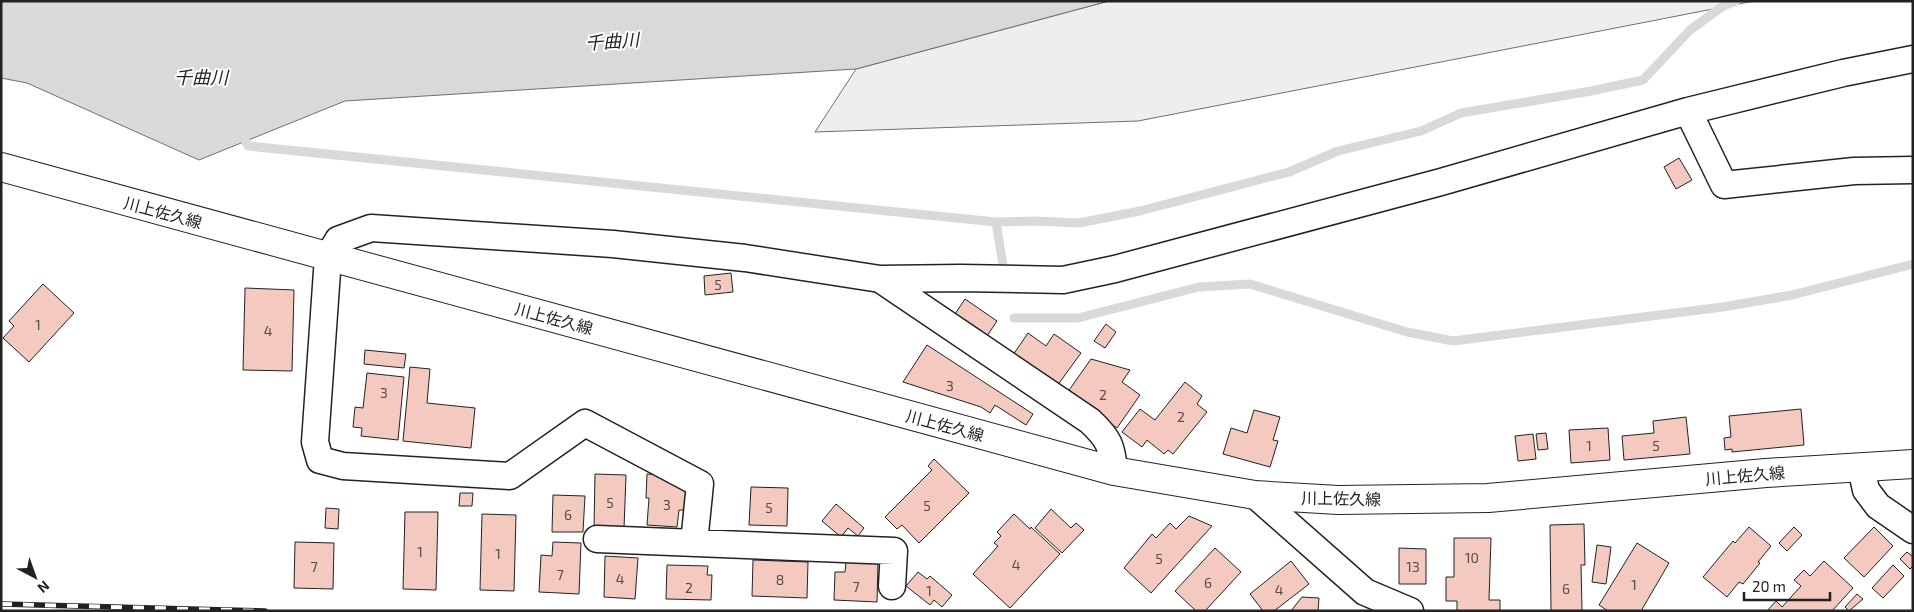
<svg xmlns="http://www.w3.org/2000/svg" width="1914" height="612" font-family="'Exo 2','Noto Sans JP',sans-serif">
  <style>
    .green { fill: #eee; stroke: #6f6f6f }
    .water { fill: #d9d9d9; stroke: #6f6f6f }
    .lines { fill: none; stroke-linecap: round; stroke-linejoin: round }
    .stream { stroke: #d9d9d9; stroke-width: 9 }
    .building { fill: #f3c9c0; stroke: #222 }
    .street-casing { stroke: #222; stroke-width: 29 }
    .primary-casing { stroke: #222; stroke-width: 30 }
    .street { stroke: #fff; stroke-width: 26 }
    .primary { stroke: #fff; stroke-width: 28 }
    .rail-casing { stroke: #222; stroke-width: 5.5 }
    .rail { stroke: #fff; stroke-width: 4; stroke-dasharray: 11; stroke-linecap: butt }
    .labels { text-anchor: middle; dominant-baseline: central; stroke-width: 4; stroke-linejoin: round; paint-order: stroke }
    .number-label { font-size: 14px; fill: #564c4a }
    .street-label { font-size: 16px; fill: #222; stroke: #fff }
    .water-label { font-size: 18px; font-style: italic; fill: #222; stroke: #fff }
  </style>
  <rect width="100%" height="100%" fill="#fff"/>
  <path class="green" d="M1109,1H1754L1138,121L815,132L856,69Z"/>
  <path class="water" d="M1,1H1109L856,69L345,101L199,160L27,83L1,78Z"/>
  <g class="lines">
    <path class="stream" d="M241,131L248,146L996,222L1035,221L1079,223L1140,211L1289,172L1338,151L1421,131L1461,113L1591,91L1643,80L1690,30L1723,6L1736,1
      M996,222L1003,265
      M1014,318H1078L1199,287L1250,284L1407,332L1453,341L1723,307L1792,295L1913,264"/>
  </g>
  <path class="building" d="M1679,158L1692,180L1676,189L1664,167Z
    M731,273L733,292L705,295L704,276Z
    M43,284L74,313L29,362L3,338L14,326L9,321Z
    M245,288L294,290L292,371L243,370Z
    M965,299L997,321L985,339L953,317Z
    M1106,324L1116,332L1105,348L1094,341Z
    M1028,333L1046,346L1054,334L1081,353L1057,386L1013,355Z
    M927,345L1033,414L1026,425L995,405L990,413L981,407L903,382Z
    M365,350L406,354L404,368L364,364Z
    M1091,359L1130,370L1122,382L1140,395L1117,428L1067,393Z
    M410,367L430,369L427,403L475,408L471,448L403,441Z
    M367,373L404,377L398,440L361,436L362,428L353,427L355,407L363,408Z
    M1185,382L1202,396L1197,404L1207,412L1173,454L1168,450L1164,454L1147,440L1142,447L1122,432L1140,409L1155,420Z
    M1801,409L1804,445L1732,452V449L1725,450L1724,438L1731,437L1729,416Z
    M1254,410L1280,417L1273,440L1278,441L1270,467L1223,454L1231,428L1247,433Z
    M1686,417L1690,454L1624,460L1622,436L1654,433L1653,421Z
    M1608,428L1610,460L1571,463L1569,430Z
    M1546,433L1548,449L1538,450L1536,434Z
    M1533,434L1536,459L1518,461L1515,436Z
    M934,459L969,493L919,543L902,525L897,529L885,517L932,470L928,466Z
    M595,474L626,475L624,529L594,528Z
    M647,474L679,476L688,485L686,510H679L677,527L647,525L649,498H646Z
    M751,487L788,488L787,526L749,525Z
    M460,493H473L472,506H459Z
    M553,495L585,496L583,532H552Z
    M836,504L864,528L858,536L848,528L841,537L822,521Z
    M326,508L339,509L338,529L325,528Z
    M1051,509L1071,528L1076,523L1084,530L1062,553L1035,528Z
    M405,512H438L436,590L403,589Z
    M482,514L516,515L514,591L480,590Z
    M1014,514L1030,529L1031,527L1060,554L1010,608L973,574L998,546L994,543L1001,536L997,532Z
    M1189,516L1212,526L1151,593L1124,568L1152,534L1156,538L1170,523L1176,529Z
    M1584,524L1585,565H1581L1582,611H1551L1550,525Z
    M1749,527L1771,546L1758,562L1760,563L1743,584L1739,582L1727,597L1703,577L1733,541L1735,543Z
    M1794,527L1802,535L1787,551L1779,543Z
    M1874,527L1893,546L1864,577L1844,558Z
    M1454,538H1491L1489,600H1500V611H1457V601H1446V577H1454Z
    M295,542L334,543L333,589L294,588Z
    M553,542L581,543L579,594L539,592L541,555L552,556Z
    M1637,543L1669,563L1641,611H1608L1599,605Z
    M1597,545L1611,547L1606,584L1592,582Z
    M1215,548L1241,572L1205,611H1196L1175,591Z
    M1399,548L1426,549V584H1399Z
    M1907,552L1913,557V566L1910,569L1900,559Z
    M605,556L638,558L635,599L604,597Z
    M753,560L808,562L807,598L752,596Z
    M1291,561L1309,584L1274,611H1263L1250,594Z
    M1824,561L1853,588L1832,611H1767L1776,601L1782,607L1801,586L1794,580L1804,570L1810,576Z
    M846,562L878,563L877,602L834,600L835,572H845Z
    M667,565L708,566L707,575H712L711,600L666,599Z
    M1893,565L1904,576L1883,598L1872,588Z
    M918,572L927,579L930,576L952,595L942,607L934,600L930,605L906,586Z
    M1857,594L1863,599L1849,611L1845,607Z
    M1302,597L1319,598L1318,611H1291Z"/>
  <g class="lines">
    <g class="street-casing">
      <path id="street" d="M1688,111L1724,185L1854,171L1913,170
        M880,279L961,278L1063,280L1115,269L1441,182L1688,111L1843,73L1913,59
        M1861,468L1866,490L1878,506L1913,530
        M1255,495L1365,592L1410,611
        M597,539L894,551L892,586
        M694,543L700,484L585,423L510,476L343,466L320,460L315,442L328,257L338,240L371,228L613,244L745,258L880,279L1090,421C1109,439 1112,446 1114,471"/>
    </g>
    <g class="primary-casing">
      <path id="primary" d="M1,167L1114,471L1255,495L1338,500L1488,498L1766,473L1913,464"/>
    </g>
    <use href="#street" class="street"/>
    <use href="#primary" class="primary"/>
    <g class="rail-casing">
      <path id="rail" d="M1,604L265,611"/>
    </g>
    <use href="#rail" class="rail"/>
  </g>
  <g class="labels">
    <g class="number-label">
      <text x="718" y="284">5</text>
      <text x="38" y="324">1</text>
      <text x="268" y="330">4</text>
      <text x="950" y="385">3</text>
      <text x="384" y="392">3</text>
      <text x="1103" y="394">2</text>
      <text x="1181" y="416">2</text>
      <text x="1589" y="445">1</text>
      <text x="1656" y="445">5</text>
      <text x="610" y="502">5</text>
      <text x="667" y="504">3</text>
      <text x="927" y="505">5</text>
      <text x="769" y="507">5</text>
      <text x="568" y="514">6</text>
      <text x="420" y="551">1</text>
      <text x="498" y="553">1</text>
      <text x="1472" y="557">10</text>
      <text x="1159" y="558">5</text>
      <text x="1016" y="564">4</text>
      <text x="314" y="566">7</text>
      <text x="1413" y="566">13</text>
      <text x="560" y="574">7</text>
      <text x="620" y="578">4</text>
      <text x="780" y="579">8</text>
      <text x="1208" y="582">6</text>
      <text x="1634" y="584">1</text>
      <text x="856" y="586">7</text>
      <text x="689" y="587">2</text>
      <text x="1566" y="588">6</text>
      <text x="1279" y="589">4</text>
      <text x="929" y="590">1</text>
    </g>
    <g class="street-label">
      <text transform="translate(163 212) rotate(15)">川上佐久線</text>
      <text transform="translate(554 318) rotate(15)">川上佐久線</text>
      <text transform="translate(945 425) rotate(15)">川上佐久線</text>
      <text transform="translate(1745 475) rotate(-5)">川上佐久線</text>
      <text transform="translate(1341 498) rotate(1)">川上佐久線</text>
    </g>
    <g class="water-label">
      <text transform="translate(612 41) rotate(-4)">千曲川</text>
      <text x="201" y="77">千曲川</text>
    </g>
  </g>
  <rect width="1914" height="612" fill="none" stroke="#222222" stroke-width="5"/>
  <g transform="translate(35 577) rotate(139)" stroke="#ffffff" stroke-width="4" paint-order="stroke">
  <path d="M0-4L9 19L0 12L-9 19Z" fill="#222222"/>
  <text y="-8" font-size="14" font-weight="bold" text-anchor="middle" fill="#222222">N</text>
  </g>
  <path d="M1744 592v8h86v-8" fill="none" stroke="#222222" stroke-width="2.5"/>
  <text x="1752" y="592" font-size="15" fill="#222222" stroke="#ffffff" stroke-width="4" paint-order="stroke">20 m</text>
</svg>
